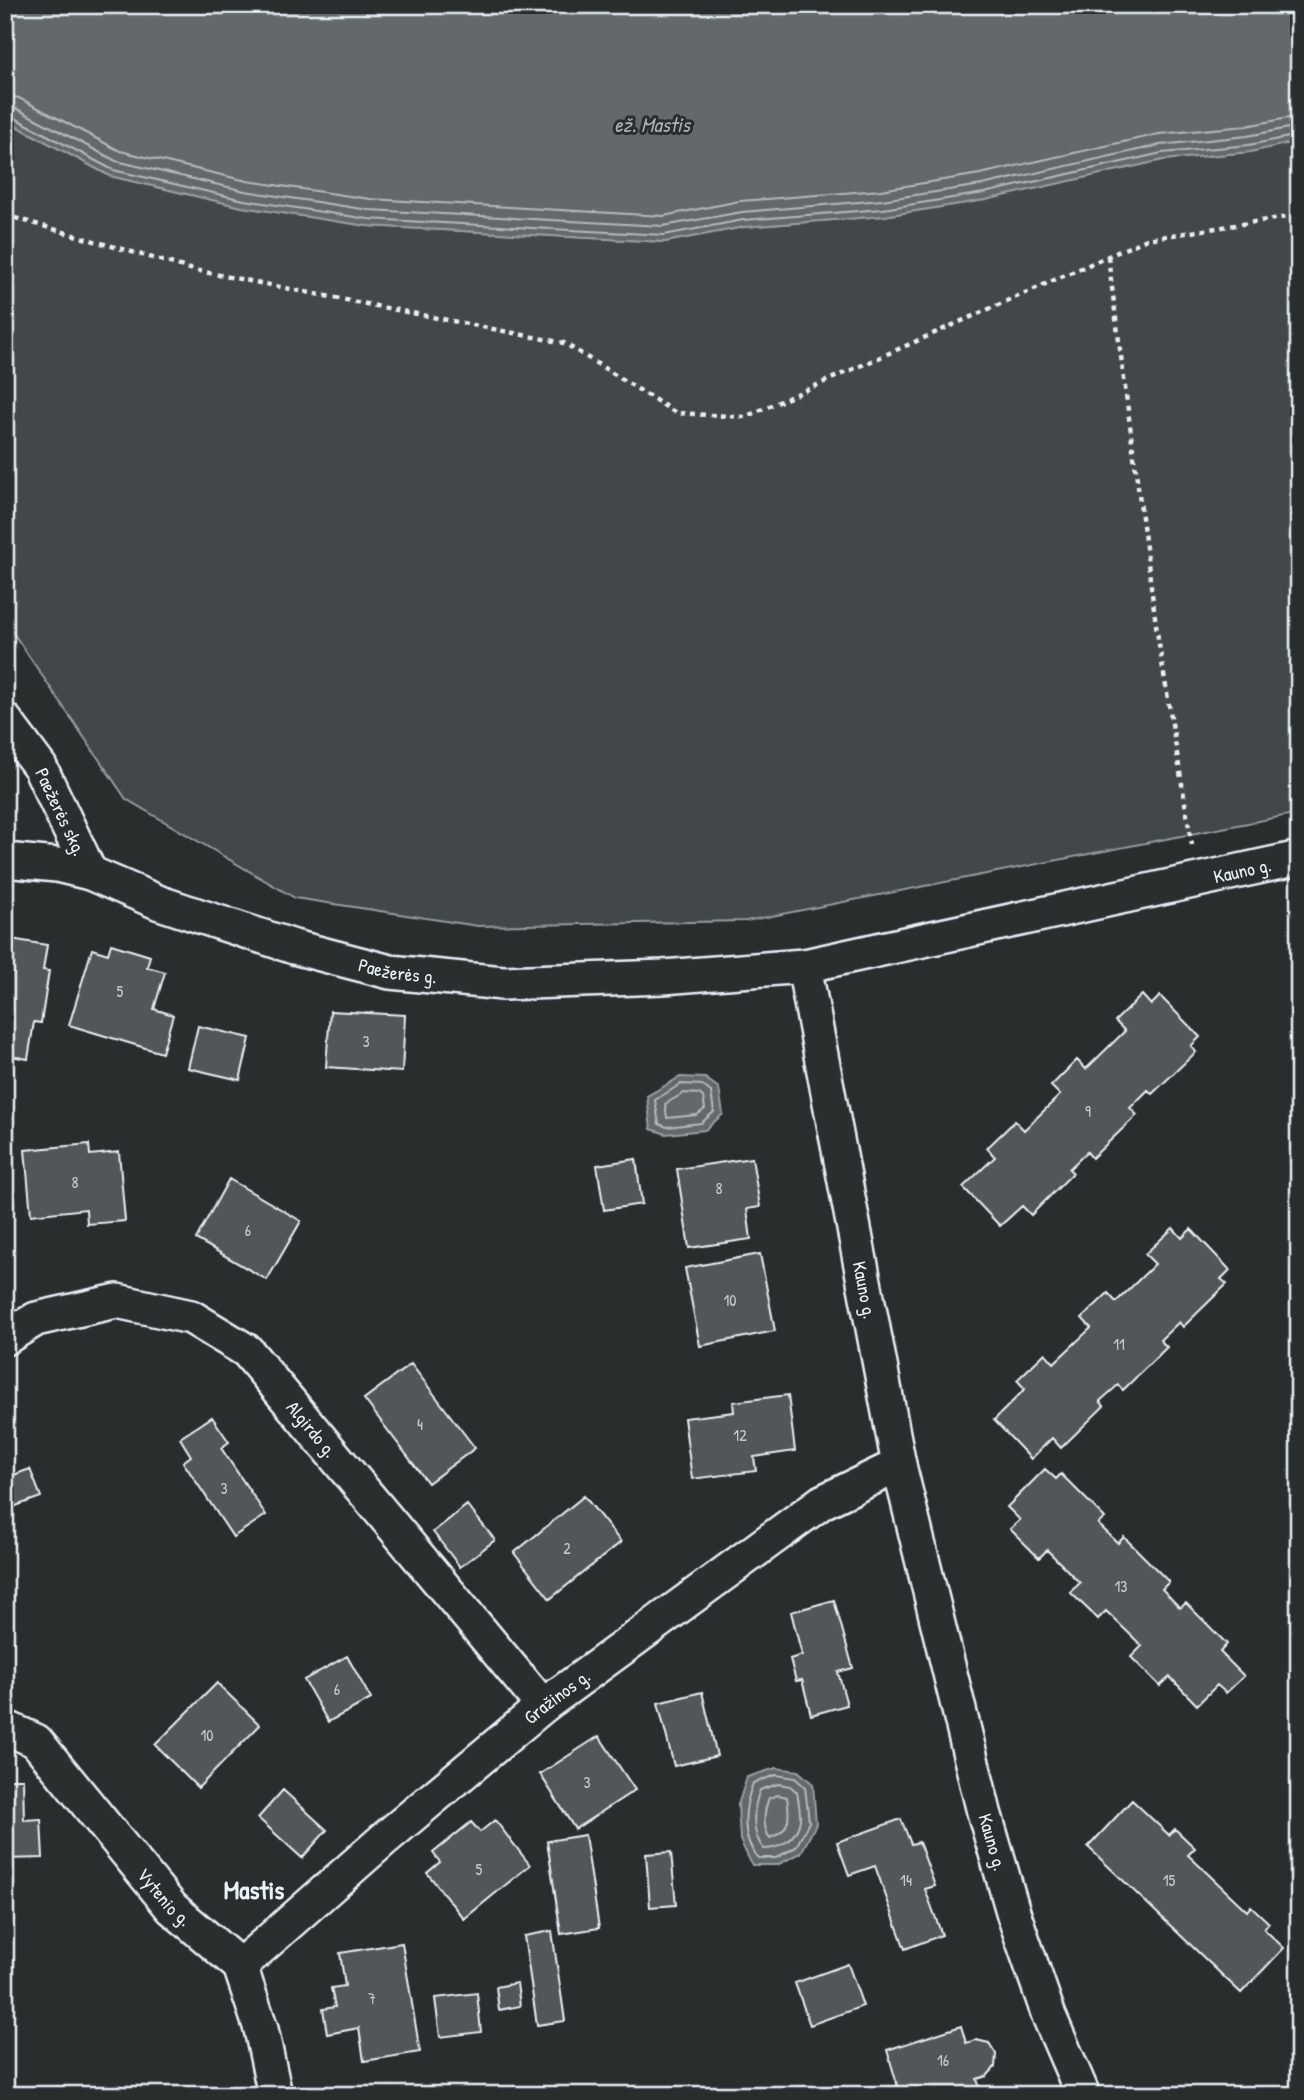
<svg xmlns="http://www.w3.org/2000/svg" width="1304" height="2100" font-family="'Patrick Hand',sans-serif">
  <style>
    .green { fill: #424648; stroke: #959ca0; stroke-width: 2 }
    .water { fill: #63686b; stroke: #989fa3; stroke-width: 2 }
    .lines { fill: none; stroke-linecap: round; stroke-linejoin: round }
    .shore { stroke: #b3bac0; stroke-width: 2 }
    .building { fill: #535759; stroke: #e8f1f8; stroke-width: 2 }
    .street-casing { stroke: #e8f1f8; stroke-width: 38 }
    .path { stroke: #e8f1f8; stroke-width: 4.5; stroke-dasharray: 5 5; stroke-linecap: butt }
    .street { stroke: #2a2d2e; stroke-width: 33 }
    .labels { text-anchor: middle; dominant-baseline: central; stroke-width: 6; stroke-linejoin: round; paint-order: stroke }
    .number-label { font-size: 16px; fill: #c3cad0 }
    .street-label { font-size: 19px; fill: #e8f1f8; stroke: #2a2d2e }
    .water-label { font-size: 21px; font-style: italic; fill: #acb3b9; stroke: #2a2d2e }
    .district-label { font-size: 26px; font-weight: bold; fill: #e8f1f8; stroke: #2a2d2e }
  </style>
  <rect width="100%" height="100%" fill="#2a2d2e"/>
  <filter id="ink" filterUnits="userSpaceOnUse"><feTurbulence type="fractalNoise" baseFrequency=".0143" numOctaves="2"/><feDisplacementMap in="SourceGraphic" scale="14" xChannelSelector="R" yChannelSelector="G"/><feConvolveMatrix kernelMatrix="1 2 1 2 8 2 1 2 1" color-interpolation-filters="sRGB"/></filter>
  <g filter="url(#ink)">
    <path class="green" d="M5,120L110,176L242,207L367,226L665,242L744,227L884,216L985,200L1163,160L1250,152L1299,141V813L746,921L478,926L295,898L126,799L5,621Z"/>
    <path class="water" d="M5,5H1299V141L1250,152L1163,160L985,200L884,216L744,227L665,242L367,226L242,207L110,176L5,120Z
      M680,1077L705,1078L719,1088L723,1114L705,1130L666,1134L651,1129L647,1096Z
      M776,1768L798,1771L813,1784L816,1824L801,1853L777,1865H752L740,1840L738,1805L747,1777Z"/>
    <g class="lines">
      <path class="shore" d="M5,95L19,98L120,151L247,181L370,199L663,216L740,201L881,190L980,174L1159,134L1246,126L1299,116
        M5,106L15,108L116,161L245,191L369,210L663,226L742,212L882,200L982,185L1160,145L1247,136L1299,126
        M5,115L11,116L113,170L244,200L368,219L664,235L743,220L883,209L984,193L1162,153L1249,145L1299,135
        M681,1084L702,1085L711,1092L714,1112L701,1123L667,1127L659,1124L655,1100Z
        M684,1093L699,1094L703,1097L705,1109L697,1115L667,1118L665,1104Z
        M776,1775L795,1778L805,1787L809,1822L796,1847L776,1858H758C740,1837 744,1807 753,1783Z
        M778,1784L790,1786L797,1792C798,1800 801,1812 800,1820C797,1838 781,1849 764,1849C750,1833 753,1808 760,1790Z
        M778,1795L787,1797C790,1817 791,1831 770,1838C762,1828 764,1810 769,1798Z"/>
    </g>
    <path class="building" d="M5,938L47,945L43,970L49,971L41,1023L34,1022L28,1059L5,1055Z
      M111,944L150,956L147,967L165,972L154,1009L173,1015L162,1053L69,1025L92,949L108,954Z
      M1142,995L1151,1005L1160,996L1200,1037L1191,1046L1196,1052L1152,1094L1148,1090L1130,1108L1137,1115L1092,1158L1087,1152L1069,1169L1073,1173L1031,1215L1022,1206L1000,1226L963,1187L995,1157L987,1148L1015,1121L1024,1130L1060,1095L1051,1086L1077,1060L1086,1069L1125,1031L1115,1021Z
      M330,1011L405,1015L402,1072L326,1067Z
      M198,1026L250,1038L240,1080L188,1068Z
      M89,1144L90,1155L119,1152L125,1221L87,1224L86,1209L31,1215L25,1150Z
      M752,1158L760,1207L747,1209L751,1239L689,1248L677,1169Z
      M636,1159L642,1204L604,1210L597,1165Z
      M229,1179L301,1221L267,1280L196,1239Z
      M1173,1228L1182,1238L1191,1229L1230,1270L1221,1279L1227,1284L1183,1327L1179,1322L1160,1340L1167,1347L1123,1390L1118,1385L1100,1401L1104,1406L1061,1448L1052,1438L1031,1459L994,1420L1025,1389L1017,1380L1045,1353L1054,1363L1091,1328L1082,1318L1108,1293L1116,1302L1155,1264L1145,1254Z
      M760,1254L775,1331L700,1346L685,1268Z
      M411,1364L475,1448L428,1483L364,1399Z
      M788,1395L795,1451L754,1457L756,1471L692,1479L684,1418L734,1412L733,1402Z
      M212,1417L229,1442L221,1448L266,1515L233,1537L183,1462L191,1456L180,1438Z
      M30,1469L41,1497L13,1507L5,1489V1478Z
      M1045,1469L1056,1479L1061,1474L1105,1518L1098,1524L1118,1543L1124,1537L1169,1582L1162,1589L1180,1608L1186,1603L1227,1644L1220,1652L1244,1676L1226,1693L1217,1685L1197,1705L1170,1677L1160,1686L1131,1657L1142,1646L1106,1611L1098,1619L1070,1592L1080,1583L1047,1550L1039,1558L1010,1529L1020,1520L1007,1507Z
      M584,1496L621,1542L550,1599L514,1553Z
      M467,1505L495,1540L460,1567L433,1532Z
      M834,1600L853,1668L838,1672L847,1705L811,1715L802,1680L796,1681L790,1659L802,1655L791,1612Z
      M347,1656L371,1699L328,1722L304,1680Z
      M217,1683L260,1725L198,1788L155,1745Z
      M702,1692L717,1756L674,1766L658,1703Z
      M599,1736L635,1790L575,1829L540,1774Z
      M5,1779H23L24,1820L41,1819L43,1858L5,1859Z
      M283,1790L327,1830L302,1858L258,1818Z
      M1132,1800L1169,1835L1175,1829L1195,1848L1188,1855L1247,1911L1251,1906L1269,1923L1264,1929L1284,1948L1241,1993L1088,1847Z
      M901,1819L911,1844L919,1842L935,1886L925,1889L942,1935L905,1949L875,1866L849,1875L837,1842Z
      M495,1820L530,1865L464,1919L427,1873L440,1862L433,1853L471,1822L480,1832Z
      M585,1835L599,1928L561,1934L547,1841Z
      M671,1852L676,1905L650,1907L646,1854Z
      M552,1931L565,2021L537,2025L524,1936Z
      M402,1943L420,2052L364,2061L359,2028L327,2034L323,2009L335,2007L331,1988L345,1986L340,1953Z
      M848,1964L863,2006L810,2025L795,1983Z
      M517,1983L520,2006L499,2010L496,1987Z
      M477,1993L481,2032L440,2037L435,1998Z
      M961,2026L966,2043L976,2040L989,2043L996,2054L995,2067L987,2076L977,2079L982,2095H886L899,2091L887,2050Z"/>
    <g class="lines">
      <g class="street-casing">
        <g id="street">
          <path id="s1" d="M5,720L40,767L90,873"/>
          <path id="s2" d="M5,860L57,865L90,873L160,903L294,947L390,972L503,983L663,977L804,966"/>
          <path id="s3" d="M5,1338L36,1319L117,1301L191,1317L247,1351L543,1706"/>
          <path id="s4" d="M5,1727L36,1741L172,1908L240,1966L261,2029L275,2095"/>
          <path id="s5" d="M240,1966L383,1840L543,1706L822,1502L899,1465"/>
          <path id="s6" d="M1083,2095L1049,2016L1014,1915L984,1812L899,1465L804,966L1299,858"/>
        </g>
      </g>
      <path class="path" d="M5,215L194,270L564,343L676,413L745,417L1147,239L1299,215
        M1108,257L1157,632L1192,845"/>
      <use href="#street" class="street"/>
    </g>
  </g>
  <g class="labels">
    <g class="number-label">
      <text x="120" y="991">5</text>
      <text x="366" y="1041">3</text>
      <text x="1088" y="1111">9</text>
      <text x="75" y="1182">8</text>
      <text x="719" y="1188">8</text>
      <text x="248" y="1230">6</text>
      <text x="730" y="1300">10</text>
      <text x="1119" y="1344">11</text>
      <text x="420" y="1424">4</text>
      <text x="740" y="1435">12</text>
      <text x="224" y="1488">3</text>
      <text x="567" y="1548">2</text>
      <text x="1121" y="1586">13</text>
      <text x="337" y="1689">6</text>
      <text x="207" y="1735">10</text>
      <text x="587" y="1782">3</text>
      <text x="479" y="1869">5</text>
      <text x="906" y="1880">14</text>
      <text x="1169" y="1880">15</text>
      <text x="372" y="1998">7</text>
      <text x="943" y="2060">16</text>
    </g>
    <g class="street-label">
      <text stroke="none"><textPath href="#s1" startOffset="108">Paežerės skg.</textPath></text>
      <text stroke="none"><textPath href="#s6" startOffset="1614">Kauno g.</textPath></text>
      <text stroke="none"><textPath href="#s2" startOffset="410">Paežerės g.</textPath></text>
      <text transform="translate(865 1290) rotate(79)">Kauno g.</text>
      <text stroke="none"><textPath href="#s3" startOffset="362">Algirdo g.</textPath></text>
      <text stroke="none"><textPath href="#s5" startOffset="416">Gražinos g.</textPath></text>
      <text transform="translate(993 1842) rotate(74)">Kauno g.</text>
      <text stroke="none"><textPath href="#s4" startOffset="236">Vytenio g.</textPath></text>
    </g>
    <g class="water-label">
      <text x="652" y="124">ež. Mastis</text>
    </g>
    <g class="district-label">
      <text x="254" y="1889">Mastis</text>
    </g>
  </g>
  <rect width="1304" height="2100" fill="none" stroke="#2a2d2e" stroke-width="28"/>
  <rect x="14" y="14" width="1276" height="2072" fill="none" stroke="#e8f1f8" stroke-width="2.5" filter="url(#ink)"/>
</svg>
